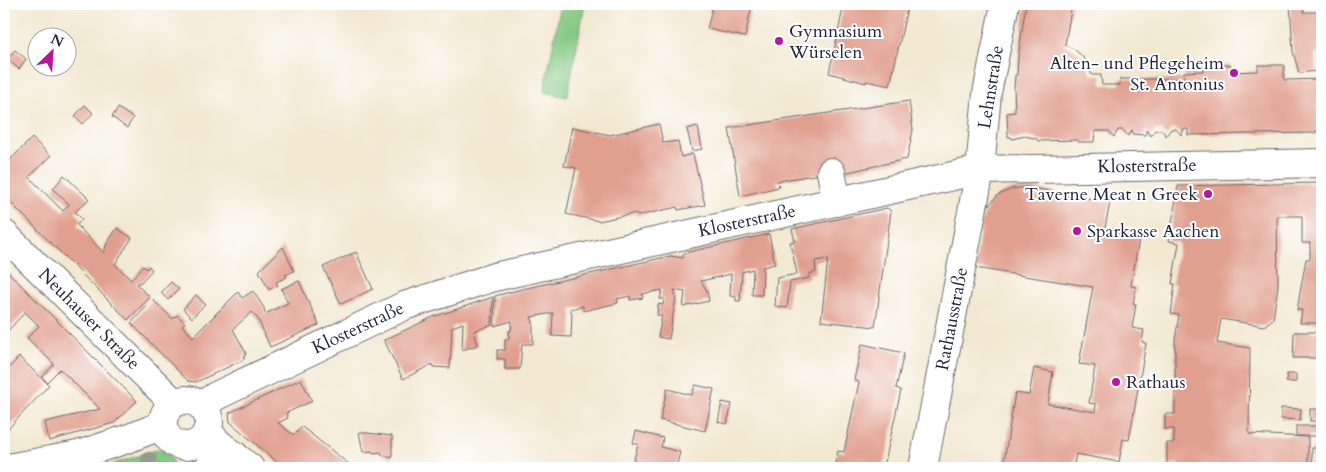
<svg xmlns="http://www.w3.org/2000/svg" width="1326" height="472" font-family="Cardo,serif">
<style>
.green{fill:#84c983;stroke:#53765f}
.building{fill:#e1a08f}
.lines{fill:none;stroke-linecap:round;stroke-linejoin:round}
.minor-casing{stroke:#6b676f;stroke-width:30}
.minor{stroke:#fff;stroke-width:28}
.tree{fill:#929b8c}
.poi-dot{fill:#b5179e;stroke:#fff;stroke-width:2}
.labels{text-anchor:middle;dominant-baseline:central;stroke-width:4;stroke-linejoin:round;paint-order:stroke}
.poi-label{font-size:18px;fill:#22223b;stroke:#fff;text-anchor:start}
.street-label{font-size:18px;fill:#22223b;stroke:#fff}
</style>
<rect width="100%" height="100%" fill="#fff"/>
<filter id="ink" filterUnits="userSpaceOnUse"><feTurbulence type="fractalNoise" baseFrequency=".02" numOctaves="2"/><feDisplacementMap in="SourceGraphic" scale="10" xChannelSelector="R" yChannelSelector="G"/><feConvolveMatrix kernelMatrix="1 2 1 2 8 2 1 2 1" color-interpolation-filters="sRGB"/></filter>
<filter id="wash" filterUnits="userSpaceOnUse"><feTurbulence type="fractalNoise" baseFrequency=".0096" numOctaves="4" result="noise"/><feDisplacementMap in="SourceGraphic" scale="20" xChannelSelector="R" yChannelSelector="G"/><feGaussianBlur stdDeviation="1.12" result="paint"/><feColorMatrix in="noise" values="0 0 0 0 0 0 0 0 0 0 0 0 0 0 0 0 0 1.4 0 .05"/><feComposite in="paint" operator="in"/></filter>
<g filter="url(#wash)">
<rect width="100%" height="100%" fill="#f2e8d0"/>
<!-- green -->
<g class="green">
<path d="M561 4H585L567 97 544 92Z"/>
<path d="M159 449 169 455 175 468H107L105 467Z"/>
</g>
<g id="blocks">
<!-- building -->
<g class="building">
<path d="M713 4H752L745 37 707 29Z"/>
<path d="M822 4H908L890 86 866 81V83L829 73 843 9Z"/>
<path d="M1026 4H1072L1065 45 1074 49 1083 57 1092 75H1101L1102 85H1120V79H1184V72L1204 71V65H1231V72L1258 71V65H1284V80L1322 79V131H1315L1316 133 1188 135V129H1184L1181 135 1176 129H1171L1166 136 1162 130H1155L1151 136 1146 130V135L1132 134V130L1128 136 1123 130H1118L1114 137 1109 131H1095L1094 142H1078V140L1038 141V140L1034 138 1025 136 1012 139 1011 137H1008L1007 113 1015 112 1014 88 1015 75H1017L1018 57Z"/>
<path d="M1290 4H1304L1303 12H1322V53H1315L1316 71 1299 73 1293 52Z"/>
<path d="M15 50 26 59 19 69 7 59Z"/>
<path d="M909 101 913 130 907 159 839 174V171L777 181 779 187 740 196 729 128Z"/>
<path d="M85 105 93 113 83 124 75 116Z"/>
<path d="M118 108 133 118 127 128 112 117Z"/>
<path d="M4 110 9 115 4 120Z"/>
<path d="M659 124 663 143 678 141 681 157 693 154 705 205 678 210 677 207 637 216 636 213 599 221 566 214 576 168 564 166 572 127 610 135Z"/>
<path d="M698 126 702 149 692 151 687 129Z"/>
<path d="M32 138 51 156 29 177 63 211 69 204 53 189 64 175 89 199 75 212 82 219 77 225 104 253 106 245 117 228 132 238 115 264 131 280 143 266 146 269 149 266 152 270 141 282 136 284 150 297 128 320 4 196V151L11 159Z"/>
<path d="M1322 183 1321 323H1300L1302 310H1297L1306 259H1310V243H1302V216H1277L1278 286 1273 319 1264 326 1221 319 1217 343 1250 348 1249 434 1308 437V463H1312V448H1322V468H1179V464H1167V443H1174V429H1165V414H1175V340L1179 315 1171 314 1175 284H1172L1179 243 1169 241 1178 186Z"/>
<path d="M1027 187 1110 202 1105 228 1140 233 1131 286 1136 287 1133 304H1136L1132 328 1144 330 1142 342 1146 343 1129 440 1123 439 1119 462 1076 454 1073 468H1003L1015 393 1029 395 1034 368 1053 372 1048 404 1095 412 1096 404 1089 403 1095 366 1079 364 1093 287 975 268 982 220 988 206 998 195 1012 189Z"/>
<path d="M887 208 891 211 875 327 821 321 828 259 815 261 816 272 809 274V278L790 282 787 308 775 306 777 278 797 274 790 242 795 241 792 229Z"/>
<path d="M769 234 775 264 763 267 762 295H752L753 269 742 272 740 301H736V297L730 296 731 274 701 281 707 291 709 301 683 307 685 292 674 290 676 297 669 339 658 337 662 316 657 315 658 304 663 305 664 299H660L662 290 642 294 643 298 630 300V296L617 299 618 303 583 311V306L570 309 572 313 571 337 552 336 553 313 531 317 533 322V344H522L520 369H505V359H497V350H505V339H509V331H511L512 321 494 326 495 296 518 290 670 256 683 258 684 253Z"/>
<path d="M283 247 294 271 285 275 287 277 276 282 278 285 269 290 259 271Z"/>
<path d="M356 252 373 289 341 304 323 267Z"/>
<path d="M4 268 137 401 114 423 49 441 45 422 100 409 60 369 47 382 42 377 54 364 27 338 39 326 25 312 5 334 4 333V319L6 316 4 314Z"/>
<path d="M299 281 319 325 270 347 258 319 252 312 233 329 246 353 243 360 196 382 188 381 131 323 153 300 173 319 177 315 185 323 182 325 193 337 238 292 242 298 253 291 264 308 265 314 288 303 281 289Z"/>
<path d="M171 282 179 289 168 300 161 293Z"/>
<path d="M196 295 205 304 192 318 183 309Z"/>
<path d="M493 297 492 325 474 331 478 345 462 350 463 323 452 327 450 368 433 367V364L403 379 384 340 433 317Z"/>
<path d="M1294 332H1322V358H1293Z"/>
<path d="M862 344 904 353 896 388 901 390 885 462 884 461 882 468H834L838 451 844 452 859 382 854 380Z"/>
<path d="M19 357 49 385 6 431 4 429V373Z"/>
<path d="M1287 374H1296V382H1286Z"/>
<path d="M301 379 312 401 286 413 288 418 278 423 294 435 302 427 354 468H284L230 422 229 413Z"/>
<path d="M695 385 714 389 705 431 660 420 667 389 692 395Z"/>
<path d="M722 402 732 404 727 424 718 422Z"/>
<path d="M1281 408 1301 409 1300 420 1281 419Z"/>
<rect x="1310" y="409" width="12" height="12"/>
<rect x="1296" y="426" width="21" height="10"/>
<path d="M636 431 663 438 661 447 680 452 676 468H632L638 444 633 443Z"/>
<path d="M359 432 392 436V458L382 455 381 452 373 453 372 451 363 452Z"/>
</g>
</g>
</g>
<g filter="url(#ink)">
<use href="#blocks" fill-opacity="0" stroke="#6b676f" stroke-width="1"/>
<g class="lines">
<!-- minor casing -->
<g class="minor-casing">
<g id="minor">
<path d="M831 172 837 202"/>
<path d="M4 234 174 403"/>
<circle cx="186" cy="423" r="23"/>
<path d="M201 406 216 396 404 306 494 277 980 170 1322 163"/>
<path d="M207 431 218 443 250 468"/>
<path d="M8 468 78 455 124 440 163 425"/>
<path d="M208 468 234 455"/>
<path d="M923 468 980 170 987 93 1005 4"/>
</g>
</g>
<!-- minor -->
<use href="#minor" class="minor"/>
</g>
<!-- trees -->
<circle class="tree" cx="149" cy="460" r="8"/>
</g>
<!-- markers -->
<g class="poi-dot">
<circle cx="779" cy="41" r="5"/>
<circle cx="1234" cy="73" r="5"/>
<circle cx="1208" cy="194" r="5"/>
<circle cx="1077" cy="231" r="5"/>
<circle cx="1116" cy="382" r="5"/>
</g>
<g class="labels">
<!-- poi labels -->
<g class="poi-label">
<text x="789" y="31">Gymnasium<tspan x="789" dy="21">Würselen</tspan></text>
<text x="1224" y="63" text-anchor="end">Alten- und Pflegeheim<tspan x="1224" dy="21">St. Antonius</tspan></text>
<text x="1198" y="194" text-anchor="end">Taverne Meat n Greek</text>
<text x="1087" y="231">Sparkasse Aachen</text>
<text x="1126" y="382">Rathaus</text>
</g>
<!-- street labels -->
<g class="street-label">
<text transform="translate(991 87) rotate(-81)">Lehnstraße</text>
<text transform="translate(1147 166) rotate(-1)">Klosterstraße</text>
<text transform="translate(747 221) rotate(-12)">Klosterstraße</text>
<text transform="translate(89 319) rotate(45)">Neuhauser Straße</text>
<text transform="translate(952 319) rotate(-79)">Rathausstraße</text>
<text transform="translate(358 328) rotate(-25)">Klosterstraße</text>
</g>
</g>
<!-- margin -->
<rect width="1326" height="472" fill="none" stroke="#fff" stroke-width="20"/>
<!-- north arrow -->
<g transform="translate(52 52) rotate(25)"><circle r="24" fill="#ffffff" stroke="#a7a7b1"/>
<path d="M0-4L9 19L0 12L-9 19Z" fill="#b5179e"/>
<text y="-8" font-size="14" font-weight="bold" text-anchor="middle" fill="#22223b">N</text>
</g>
</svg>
